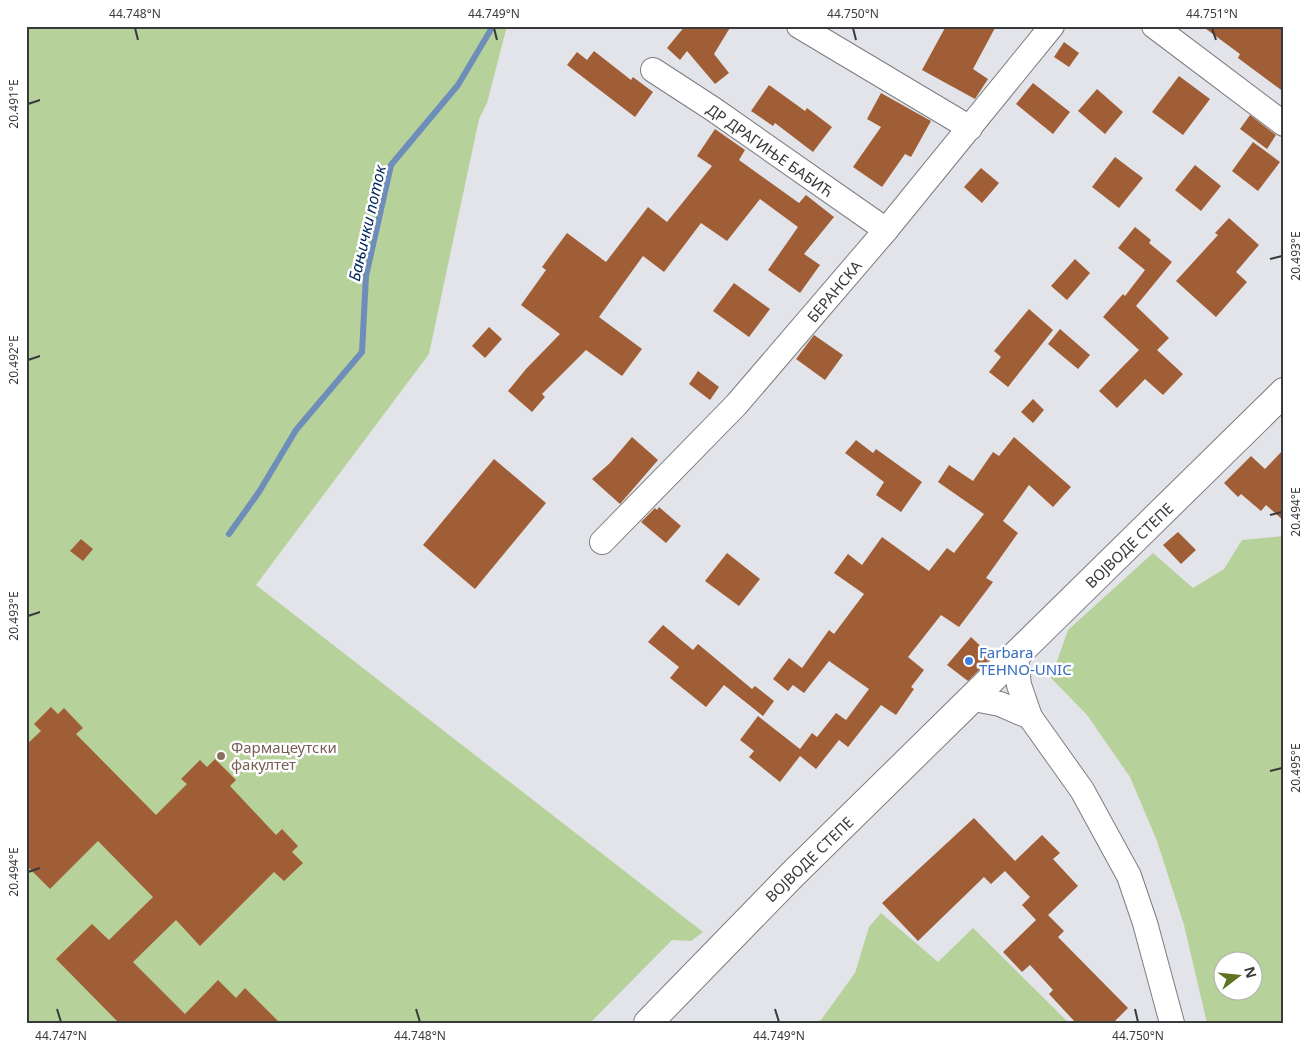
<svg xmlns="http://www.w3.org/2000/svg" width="1310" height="1049" font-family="'Noto Sans',sans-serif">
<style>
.green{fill:#b7d19b;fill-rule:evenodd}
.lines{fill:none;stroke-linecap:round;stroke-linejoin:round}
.stream{stroke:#6f8db9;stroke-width:6}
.building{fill:#a05e36}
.street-casing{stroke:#7c7d81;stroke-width:26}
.secondary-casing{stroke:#7c7d81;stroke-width:30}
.street{stroke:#fff;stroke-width:24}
.secondary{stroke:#fff;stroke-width:28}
.ticks{fill:none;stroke:#38393a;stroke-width:2}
.shop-dot{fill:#3f7fe0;stroke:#fff;stroke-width:2}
.education-dot{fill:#8d6e63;stroke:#fff;stroke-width:2}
.labels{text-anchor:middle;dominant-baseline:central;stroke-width:5;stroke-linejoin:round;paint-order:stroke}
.street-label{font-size:15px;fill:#38393a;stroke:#fff}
.shop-label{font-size:15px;fill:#366cbe;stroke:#fff;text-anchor:start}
.education-label{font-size:15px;fill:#785e54;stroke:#fff;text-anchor:start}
.water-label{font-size:16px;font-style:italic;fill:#00275d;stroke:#fff}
.neatline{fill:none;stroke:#38393a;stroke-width:2}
.ticks-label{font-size:12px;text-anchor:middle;fill:#38393a}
</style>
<rect width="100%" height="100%" fill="#e3e4e9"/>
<!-- green -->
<g class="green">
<path d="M26 26H507L487 103 479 119 429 354 256 585 703 932 691 941 672 940 590 1023H26Z"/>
<path d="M1284 536V1023H1207L1184 925 1157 841 1130 777 1087 715 1051 678 1068 630 1153 553 1193 588 1224 569 1242 540ZM1222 962H1252V992H1222Z"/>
<path d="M881 913 938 962 973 928 1069 1023H815L821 1020 855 973 869 927Z"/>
</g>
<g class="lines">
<!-- stream -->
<path class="stream" d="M229 534 259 492 296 430 362 352 366 276 391 165 458 85 493 26"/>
</g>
<!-- building -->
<g class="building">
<path d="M685 26H731L714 54 729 73 715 84 687 51 680 60 667 48Z"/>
<path d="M946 26H996L973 69 988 79 975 99 922 70Z"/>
<path d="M1202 26H1284V92L1238 58 1240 54Z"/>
<path d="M1064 42 1079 53 1069 67 1054 57Z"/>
<path d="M594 51 631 80 633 77 653 92 635 117 567 65 577 52 587 60Z"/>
<path d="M1179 76 1210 99 1183 135 1152 112Z"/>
<path d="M1033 83 1070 112 1053 134 1016 104Z"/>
<path d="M769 85 805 111 807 108 832 127 813 152 775 123 773 126 751 111Z"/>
<path d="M1097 89 1123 112 1105 134 1078 111Z"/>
<path d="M881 93 931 121 911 157 905 154 882 187 853 167 881 127 867 119Z"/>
<path d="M1250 115 1276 135 1267 149 1240 129Z"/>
<path d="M715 129 745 150 739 160 799 203 806 195 834 217 804 254 820 265 800 293 768 270 798 227 760 199 727 241 701 223 664 272 643 256 599 317 642 349 622 376 586 350 542 394 545 397 532 412 508 391 526 369 560 334 521 305 546 270 542 267 567 233 606 262 648 207 667 222 712 166 697 156Z"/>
<path d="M1253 142 1280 162 1258 191 1232 171Z"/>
<path d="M1115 157 1143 178 1119 208 1092 187Z"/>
<path d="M1195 165 1221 186 1201 211 1175 190Z"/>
<path d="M981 168 999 183 982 203 964 187Z"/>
<path d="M1229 218 1259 245 1236 272 1247 282 1216 317 1176 281 1218 235 1215 233Z"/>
<path d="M1135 227 1151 240 1149 243 1172 262 1136 306 1169 338 1157 350 1183 374 1163 395 1145 379 1117 408 1099 391 1139 350 1103 317 1123 294 1125 296 1145 270 1118 248Z"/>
<path d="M1075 259 1090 273 1067 300 1051 286Z"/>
<path d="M734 283 770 309 749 337 713 311Z"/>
<path d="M1029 309 1053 330 1008 387 989 372 1001 357 994 351Z"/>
<path d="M489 327 502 339 485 358 472 346Z"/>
<path d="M1060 329 1090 355 1078 369 1048 344Z"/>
<path d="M814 335 843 355 825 380 796 359Z"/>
<path d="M698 371 719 387 710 400 689 384Z"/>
<path d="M1033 399 1044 410 1033 423 1021 412Z"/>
<path d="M632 437 658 460 620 504 592 479 610 463Z"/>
<path d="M1014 437 1071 487 1053 507 1029 485 1003 521 1018 533 986 578 993 582 959 627 941 615 908 657 924 670 911 687 914 689 896 715 881 705 848 747 839 740 816 769 800 756 780 782 749 757 754 751 740 740 758 716 800 749 812 733 817 737 836 713 846 720 869 689 829 661 804 693 793 685 788 691 773 679 789 658 802 668 829 630 834 634 864 594 834 573 848 554 862 565 882 537 929 571 947 548 954 553 984 514 938 482 949 465 973 481 993 452 999 456Z"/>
<path d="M856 440 873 453 876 449 922 482 901 512 876 495 884 482 845 453Z"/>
<path d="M1284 449V521L1266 505 1261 511 1241 494 1238 497 1224 483 1251 456 1265 469Z"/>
<path d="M494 459 546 503 475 589 423 545Z"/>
<path d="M659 507 681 526 666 543 641 522 655 508 657 510Z"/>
<path d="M1178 532 1196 550 1181 564 1163 545Z"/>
<path d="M81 539 93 549 83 561 70 551Z"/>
<path d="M727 553 760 579 739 606 705 581Z"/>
<path d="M663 625 693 650 698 644 752 689 755 686 774 701 763 716 724 685 706 707 670 678 679 667 648 642Z"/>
<path d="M971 637 992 657 968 681 947 665Z"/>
<path d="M51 707 58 714 64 708 83 728 76 734 156 815 187 784 181 779 200 760 207 767 215 759 236 780 230 786 276 835 282 829 298 846 292 852 303 863 284 881 274 872 200 946 176 920 133 962 185 1014 218 980 236 998 245 988 280 1023H119L56 959 92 924 109 940 153 897 98 841 50 889 26 865V745L41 731 34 724Z"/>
<path d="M974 818 1015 861 1042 835 1060 853 1053 859 1078 886 1048 915 1064 931 1058 937 1128 1008 1113 1023H1076L1049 994 1053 990 1030 965 1022 972 1003 952 1036 920 1022 905 1030 897 1005 871 991 884 984 877 918 941 882 903Z"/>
</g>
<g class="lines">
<!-- street casing -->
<g class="street-casing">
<g id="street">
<path d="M799 26 970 128"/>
<path d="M1154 26 1284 124"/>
<path d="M653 70 713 109 886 230"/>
<path d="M602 542 736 405 886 230 1052 26"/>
<path d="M1016 657 1019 685 1030 717"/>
<path d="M974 699 1000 704 1030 717 1082 790 1129 876 1145 923 1172 1023"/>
</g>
</g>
<!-- secondary casing -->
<g class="secondary-casing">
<path id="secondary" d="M648 1023 792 875 1284 392"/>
</g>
<!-- street -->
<use href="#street" class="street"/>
<!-- secondary -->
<use href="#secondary" class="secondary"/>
</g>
<!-- ticks -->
<path class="ticks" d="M135 28 138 40M494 28 497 40M853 28 856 40M1212 28 1216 40M28 104 40 100M1270 259 1282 256M28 360 40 356M1270 515 1282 512M28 616 40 612M1270 771 1282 768M28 872 40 868M57 1009 61 1022M416 1009 420 1022M775 1009 779 1022M1135 1009 1138 1022"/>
<!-- markers -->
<circle class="shop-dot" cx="969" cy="661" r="5"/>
<circle class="education-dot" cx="221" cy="756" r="5"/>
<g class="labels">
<!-- street labels -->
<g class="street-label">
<text transform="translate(770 150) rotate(35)">ДР ДРАГИЊЕ БАБИЋ</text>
<text transform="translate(834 291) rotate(-50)">БЕРАНСКА</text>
<text transform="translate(1129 545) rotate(-44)">ВОЈВОДЕ СТЕПЕ</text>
<text transform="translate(809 859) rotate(-44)">ВОЈВОДЕ СТЕПЕ</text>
</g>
<!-- shop labels -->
<g class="shop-label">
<text x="979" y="652">Farbara<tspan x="979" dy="17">TEHNO-UNIC</tspan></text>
</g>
<!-- education labels -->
<g class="education-label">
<text x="231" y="747">Фармацеутски<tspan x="231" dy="17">факултет</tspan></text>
</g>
<!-- water labels -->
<g class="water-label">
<text transform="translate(367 223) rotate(-77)">Бањички поток</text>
</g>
</g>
<!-- border -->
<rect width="1310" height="1049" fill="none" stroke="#ffffff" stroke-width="55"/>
<!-- north arrow -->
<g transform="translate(1238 976) rotate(74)"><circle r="24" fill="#ffffff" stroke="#afb0b0"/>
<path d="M0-4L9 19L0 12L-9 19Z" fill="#5f7322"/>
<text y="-8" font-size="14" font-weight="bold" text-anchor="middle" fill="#38393a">N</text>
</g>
<rect x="28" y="28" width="1254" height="994" class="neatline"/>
<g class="ticks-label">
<text x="135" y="18">44.748°N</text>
<text x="494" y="18">44.749°N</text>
<text x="853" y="18">44.750°N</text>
<text x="1212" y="18">44.751°N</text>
<text transform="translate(14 104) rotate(-90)" y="4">20.491°E</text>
<text transform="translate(1296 256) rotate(-90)" y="4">20.493°E</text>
<text transform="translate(14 360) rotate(-90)" y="4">20.492°E</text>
<text transform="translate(1296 512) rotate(-90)" y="4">20.494°E</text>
<text transform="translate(14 616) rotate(-90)" y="4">20.493°E</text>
<text transform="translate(1296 768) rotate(-90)" y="4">20.495°E</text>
<text transform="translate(14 872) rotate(-90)" y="4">20.494°E</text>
<text x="61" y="1040">44.747°N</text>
<text x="420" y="1040">44.748°N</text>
<text x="779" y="1040">44.749°N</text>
<text x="1138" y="1040">44.750°N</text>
</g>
</svg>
